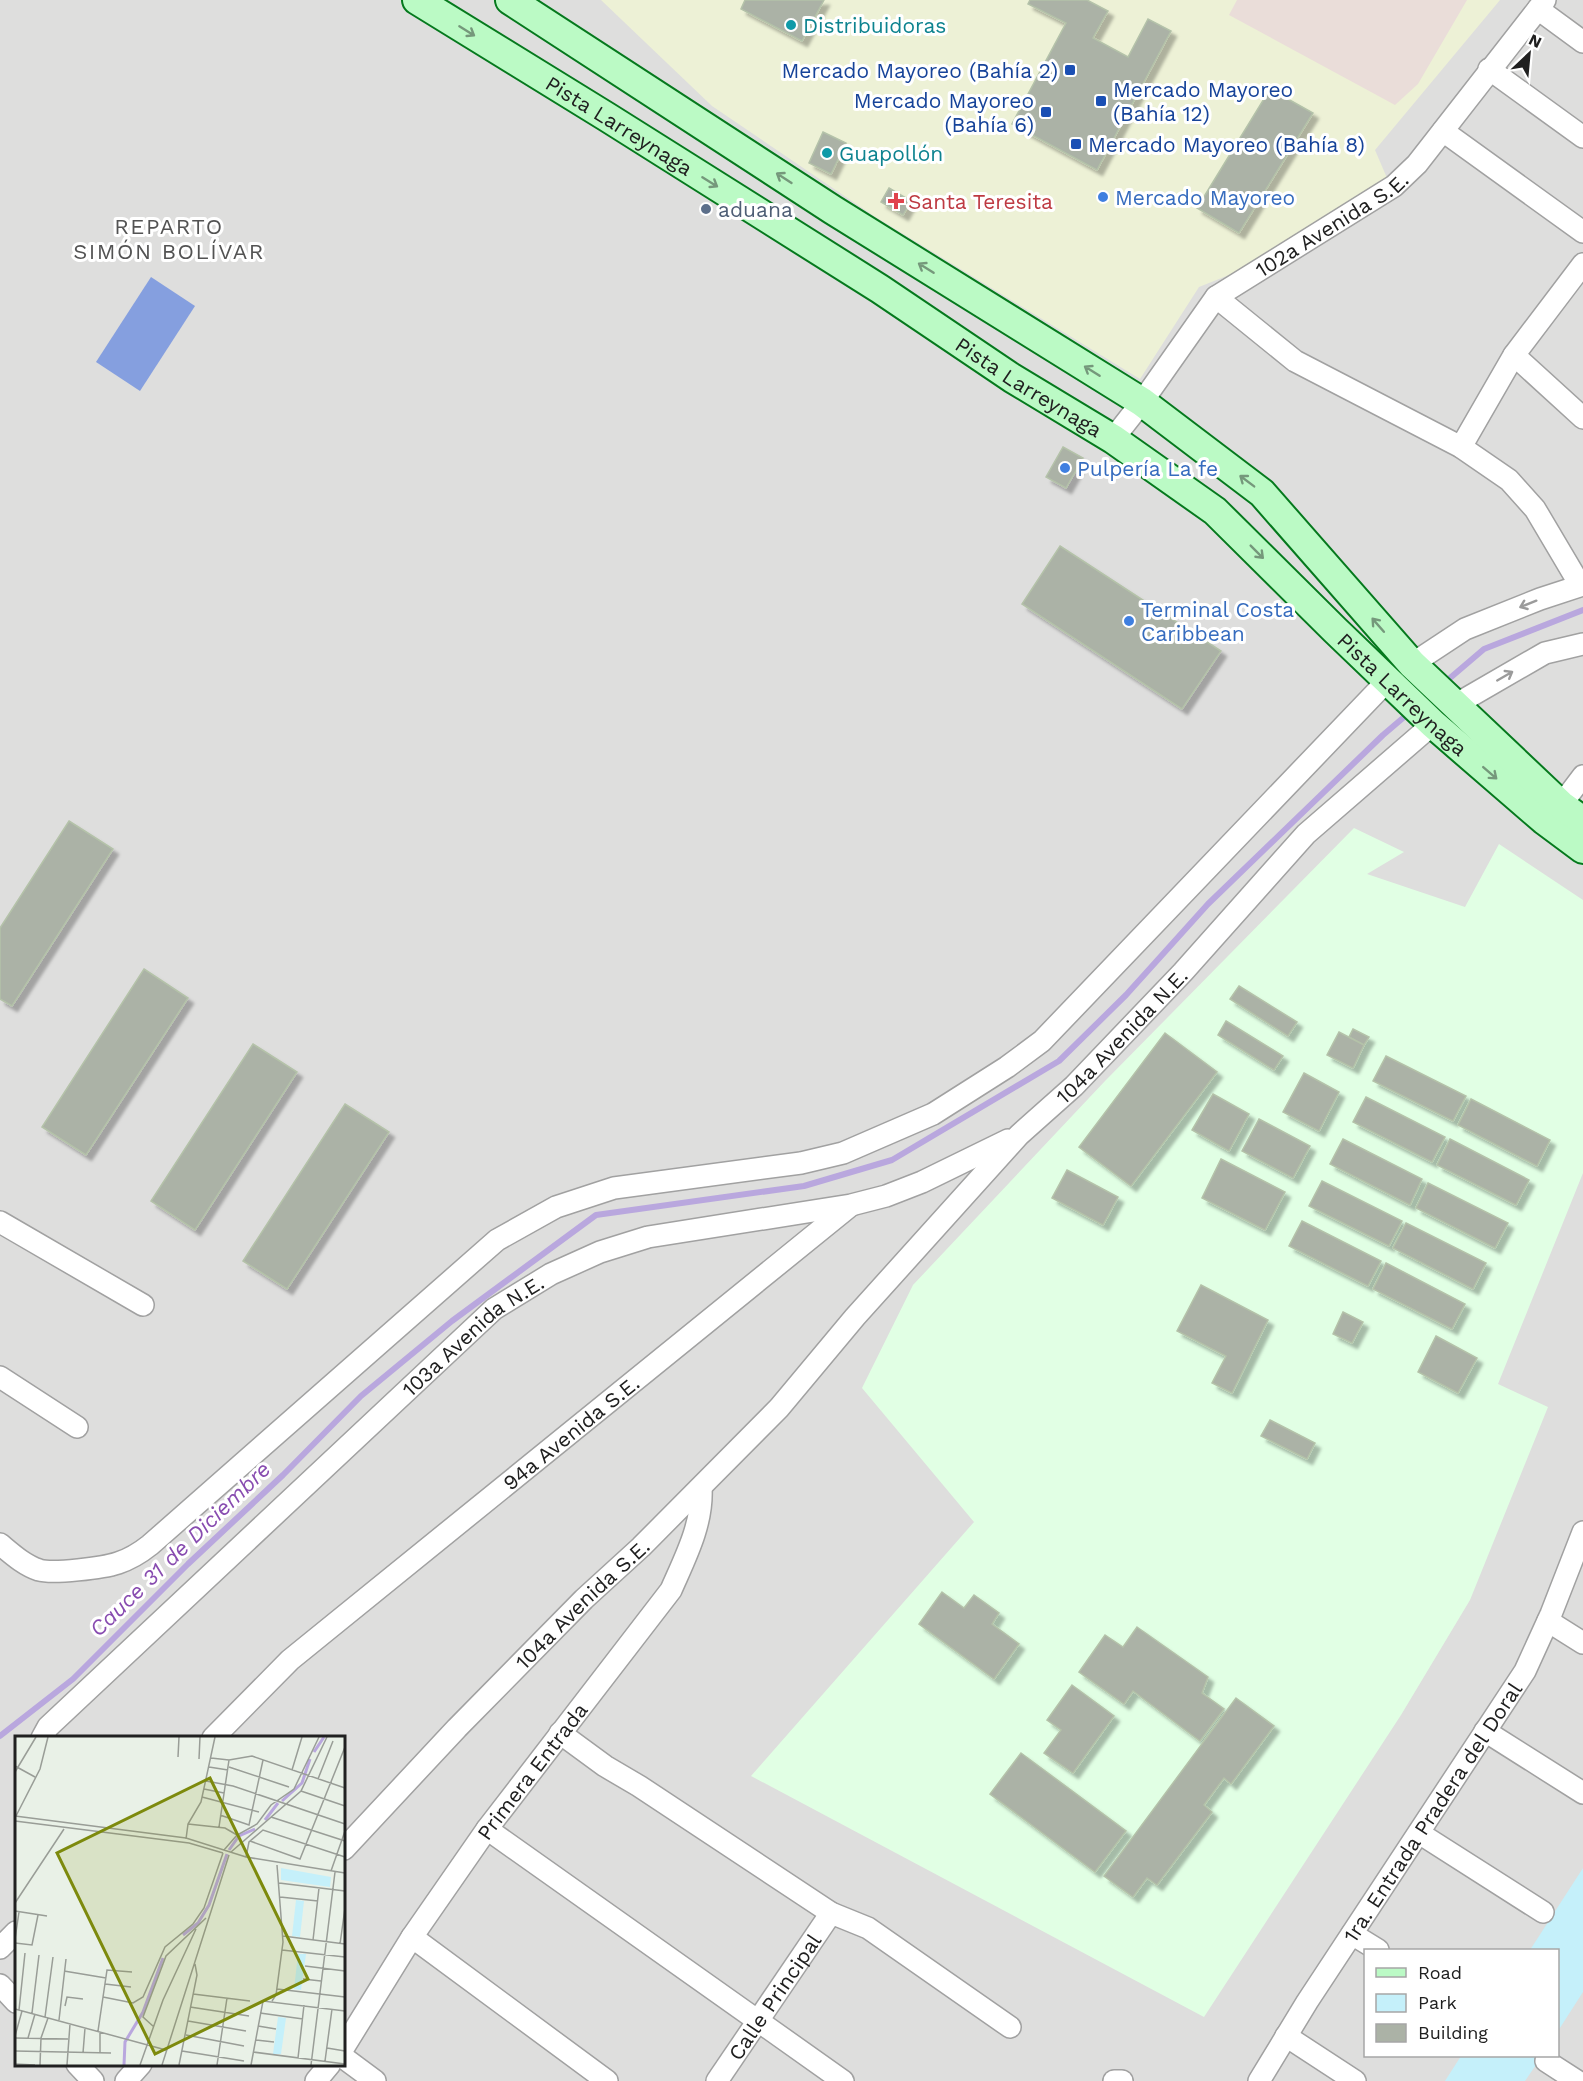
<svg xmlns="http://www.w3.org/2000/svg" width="1583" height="2081" font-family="'Work Sans',sans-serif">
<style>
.residential{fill:#dededd;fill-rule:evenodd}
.commercial{fill:#edf1d6}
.industrial{fill:#eaddd9}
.education{fill:#e1ffe4}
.park{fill:#c5f0fa}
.pitch{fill:#859fdf}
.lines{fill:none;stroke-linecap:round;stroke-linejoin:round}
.stream{stroke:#b9a7de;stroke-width:6}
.building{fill:#abb2a6;stroke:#b4c2a9;stroke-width:1.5;filter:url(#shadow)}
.minor-casing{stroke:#a1a1a1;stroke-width:24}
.secondary-casing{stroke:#05791d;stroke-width:32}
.minor{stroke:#fff;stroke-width:21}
.secondary{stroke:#bbfac5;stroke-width:28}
.oneway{stroke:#75987b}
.oneway2{stroke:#9b9b9b}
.culture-dot{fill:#0f9aa8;stroke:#fff;stroke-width:2}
.transit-dot{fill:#1a4fb4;stroke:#fff;stroke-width:2}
.shop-dot{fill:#3f7fe0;stroke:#fff;stroke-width:2}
.health-dot{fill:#e0444e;stroke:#fff;stroke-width:2}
.service-dot{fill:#5c6f8a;stroke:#fff;stroke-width:2}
.labels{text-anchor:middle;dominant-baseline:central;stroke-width:6;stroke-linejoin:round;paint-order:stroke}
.culture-label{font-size:21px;fill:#0d838f;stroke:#fff;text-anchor:start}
.transit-label{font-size:21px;fill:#164399;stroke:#fff;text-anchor:end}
.street-label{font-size:21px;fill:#202020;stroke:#fff}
.shop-label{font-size:21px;fill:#366cbe;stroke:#fff;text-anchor:start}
.health-label{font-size:21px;fill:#be3a42;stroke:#fff;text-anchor:start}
.service-label{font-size:21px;fill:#4e5e75;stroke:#fff;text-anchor:start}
.neighbourhood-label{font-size:22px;letter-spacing:1.5px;fill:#535353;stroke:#fff}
.water-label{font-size:22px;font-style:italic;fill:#884cb0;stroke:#fff}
.inset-river{fill:none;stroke:#b9a7de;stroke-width:3}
.inset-road{fill:none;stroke:#999d97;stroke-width:1.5}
.view{fill:#7d8a0d;fill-opacity:0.15;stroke:#7d8a0d;stroke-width:3}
.inset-edge{fill:none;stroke:#202020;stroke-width:3}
</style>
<defs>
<filter id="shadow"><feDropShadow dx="5.5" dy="5.5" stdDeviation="1.5" flood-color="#0004"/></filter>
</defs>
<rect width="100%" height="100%" fill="#e9f1e7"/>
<!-- residential -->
<path class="residential" d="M0 0H1583V2081H0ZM16 1738H344V2064H16ZM1366 1950H1558V2056H1366Z"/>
<!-- commercial -->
<path class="commercial" d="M601 0H1500L1375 150 1387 178 1274 257 1199 287 1140 379 874 216 712 106Z"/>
<!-- industrial -->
<path class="industrial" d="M1237 0H1467L1418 84 1395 105 1229 15Z"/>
<!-- education -->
<path class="education" d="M1354 828 1404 852 1367 874 1465 907 1499 844 1583 900V1173L1498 1384 1548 1407 1470 1600 1401 1715 1204 2017 751 1776 974 1522 862 1388 913 1285 1105 1081Z"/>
<!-- park -->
<g class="park">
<path d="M1583 1868V1992L1558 2031V1950H1530Z"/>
<path d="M1461 2056H1542L1525 2081H1445Z"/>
</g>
<!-- pitch -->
<path class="pitch" d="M151 277 195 306 140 391 96 362Z"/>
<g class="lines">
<!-- stream -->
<g class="stream">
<path d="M1443 684 1484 649 1583 610"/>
<path d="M0 1736 73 1679 188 1564 283 1475 361 1396 452 1321 596 1215 804 1186 892 1160 1059 1061 1126 995 1208 904 1383 735 1410 712"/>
</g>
</g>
<!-- building -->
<g class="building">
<path d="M745 0H824L802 41 741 9Z"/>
<path d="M1030 0H1087L1108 11 1093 38 1128 57 1148 19 1171 31 1097 170 1012 124 1066 23 1028 4Z"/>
<path d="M1270 89 1313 113 1239 233 1197 208Z"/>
<path d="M823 132 846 143 831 174 809 163Z"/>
<path d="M889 188 911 201 903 215 881 202Z"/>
<path d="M1063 447 1083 458 1066 488 1046 477Z"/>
<path d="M1060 546 1221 651 1182 709 1022 604Z"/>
<path d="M69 821 113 849 12 1006 0 999V928Z"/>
<path d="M144 969 188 998 86 1155 42 1127Z"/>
<path d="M1239 986 1297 1022 1288 1036 1230 999Z"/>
<path d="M1226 1021 1283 1056 1274 1070 1218 1035Z"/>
<path d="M1353 1029 1369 1037 1364 1045 1349 1037Z"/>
<path d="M1339 1032 1364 1045 1353 1068 1327 1055Z"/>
<path d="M1165 1033 1217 1072 1131 1186 1079 1147Z"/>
<path d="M253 1044 297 1072 195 1230 151 1201Z"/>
<path d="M1386 1056 1466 1096 1453 1121 1373 1081Z"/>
<path d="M1304 1073 1339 1092 1319 1131 1283 1112Z"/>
<path d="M1213 1094 1249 1114 1229 1151 1192 1130Z"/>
<path d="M1366 1097 1445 1137 1432 1162 1353 1122Z"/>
<path d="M1471 1099 1550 1140 1537 1166 1458 1125Z"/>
<path d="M345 1104 389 1132 287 1289 243 1261Z"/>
<path d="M1259 1119 1310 1146 1293 1178 1242 1151Z"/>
<path d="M1343 1139 1422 1179 1410 1205 1330 1164Z"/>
<path d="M1450 1139 1529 1180 1516 1205 1437 1165Z"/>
<path d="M1221 1159 1285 1192 1265 1230 1202 1198Z"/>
<path d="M1067 1170 1118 1197 1103 1225 1052 1198Z"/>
<path d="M1322 1181 1402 1221 1389 1246 1309 1206Z"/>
<path d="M1428 1183 1508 1223 1495 1248 1416 1208Z"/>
<path d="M1302 1221 1381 1261 1368 1286 1289 1246Z"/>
<path d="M1406 1223 1486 1263 1473 1289 1393 1248Z"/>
<path d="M1386 1263 1465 1304 1452 1329 1373 1289Z"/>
<path d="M1201 1285 1268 1320 1232 1393 1212 1383 1226 1356 1177 1331Z"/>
<path d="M1343 1312 1363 1322 1352 1343 1333 1334Z"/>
<path d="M1436 1336 1477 1358 1458 1393 1418 1372Z"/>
<path d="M1270 1420 1315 1443 1307 1459 1261 1436Z"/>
<path d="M942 1592 964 1608 974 1595 999 1613 992 1624 1019 1644 994 1679 919 1624Z"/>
<path d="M1137 1627 1208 1677 1202 1693 1224 1709 1200 1741 1133 1691 1124 1704 1079 1672 1105 1635 1123 1647Z"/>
<path d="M1072 1685 1114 1716 1073 1773 1044 1753 1061 1730 1047 1720Z"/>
<path d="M1236 1698 1274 1726 1231 1784 1224 1778 1204 1805 1212 1812 1157 1885 1147 1878 1133 1897 1104 1876Z"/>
<path d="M1021 1753 1126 1831 1095 1872 990 1794Z"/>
</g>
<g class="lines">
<!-- minor casing -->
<g class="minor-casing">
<g id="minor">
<path d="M1538 9 1583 42"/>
<path d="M1489 69 1583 137"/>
<path d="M1443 131 1583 232"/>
<path d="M1216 297 1295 361 1461 447 1509 480 1535 509 1580 585"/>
<path d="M1514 355 1583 418"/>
<path id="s1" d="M1113 439 1142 402 1216 297 1394 186 1417 164 1545 0"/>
<path d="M1461 447 1514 355 1583 264"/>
<path d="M1412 664 1465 629 1540 599 1583 585"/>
<path d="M1455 705 1545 653 1583 644"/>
<path d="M1561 805 1583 776"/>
<path d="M0 1222 143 1305"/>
<path d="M0 1377 77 1427"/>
<path d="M0 1544C12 1554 24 1565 39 1570 53 1574 103 1568 118 1563 130 1559 140 1553 150 1545L497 1240 556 1207 614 1188 801 1163 843 1153 933 1114 1007 1067 1042 1041 1388 680"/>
<path d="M1548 1621 1583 1643"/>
<path d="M1485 1731 1583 1793"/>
<path d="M560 1733 605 1766 639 1786 831 1913 868 1928 1010 2027"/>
<path id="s2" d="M42 1738 48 1727 494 1309 551 1274 600 1252 648 1237 851 1205 886 1196 922 1182 1008 1140"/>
<path id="s3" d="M213 1738 290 1660 850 1206"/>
<path d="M487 1829 843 2081"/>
<path d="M1419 1833 1543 1912"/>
<path id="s4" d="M344 1849 457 1728 584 1599 641 1547 779 1408 855 1317 1019 1135 1074 1086 1183 972 1306 834 1433 724"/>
<path d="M1352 1934 1378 1950"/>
<path d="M412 1937 607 2081"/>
<path d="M0 1948 16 1932"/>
<path d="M0 1985 16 2002"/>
<path d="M1286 2036 1355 2081"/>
<path id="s5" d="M344 2047 412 1937 487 1829 671 1590C685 1558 703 1524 701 1488"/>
<path d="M344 2058 375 2081"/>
<path d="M1546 2061 1577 2081"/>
<path d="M77 2064 93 2081"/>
<path d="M126 2081 141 2064"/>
<path d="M316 2081 330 2064"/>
<path id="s6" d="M717 2081 831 1913"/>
<path d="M1114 2081H1122"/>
<path id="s7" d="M1259 2081 1307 2002 1525 1671 1551 1614 1583 1532"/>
</g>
</g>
<!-- secondary casing -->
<g class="secondary-casing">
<g id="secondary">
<path id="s8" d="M417 0 607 117 880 289 1012 378 1113 439 1215 511 1335 630 1433 724 1544 820 1583 849"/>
<path d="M510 0 833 210 1142 402 1262 493 1412 664 1561 805 1583 821"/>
</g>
</g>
<!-- minor -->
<use href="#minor" class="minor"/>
<!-- secondary -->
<use href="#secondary" class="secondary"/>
</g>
<!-- one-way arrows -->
<defs><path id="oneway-shaft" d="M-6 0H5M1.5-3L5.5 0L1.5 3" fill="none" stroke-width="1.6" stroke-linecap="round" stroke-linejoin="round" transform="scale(1.5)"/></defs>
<g class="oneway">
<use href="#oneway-shaft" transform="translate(467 31) rotate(32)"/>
<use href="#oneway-shaft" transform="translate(784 178) rotate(-147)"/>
<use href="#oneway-shaft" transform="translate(710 182) rotate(32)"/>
<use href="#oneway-shaft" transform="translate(926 268) rotate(-148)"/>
<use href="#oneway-shaft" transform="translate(1092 371) rotate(-148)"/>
<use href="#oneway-shaft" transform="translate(1247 481) rotate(-143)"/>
<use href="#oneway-shaft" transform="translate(1257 552) rotate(45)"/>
<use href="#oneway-shaft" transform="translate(1378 625) rotate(-131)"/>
<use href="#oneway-shaft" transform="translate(1490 773) rotate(41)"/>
</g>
<g class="oneway2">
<use href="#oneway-shaft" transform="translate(1528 604) rotate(158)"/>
<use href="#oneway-shaft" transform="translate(1505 676) rotate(-30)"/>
</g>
<!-- markers -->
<g class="culture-dot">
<circle cx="791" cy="25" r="6"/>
<circle cx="827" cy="153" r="6"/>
</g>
<g class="transit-dot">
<rect x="1064" y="64" width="12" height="12" rx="3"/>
<rect x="1095" y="95" width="12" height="12" rx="3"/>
<rect x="1040" y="106" width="12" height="12" rx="3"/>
<rect x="1070" y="138" width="12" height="12" rx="3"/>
</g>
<g class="shop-dot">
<circle cx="1103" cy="197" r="6"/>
<circle cx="1065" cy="468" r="6"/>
<circle cx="1129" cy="621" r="6"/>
</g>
<path class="health-dot" d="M893 192h6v6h6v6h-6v6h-6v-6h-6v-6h6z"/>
<circle class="service-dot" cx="706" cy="209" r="6"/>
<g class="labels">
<!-- culture labels -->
<g class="culture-label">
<text x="803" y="25">Distribuidoras</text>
<text x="839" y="153">Guapollón</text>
</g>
<!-- transit labels -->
<g class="transit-label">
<text x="1058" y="70">Mercado Mayoreo (Bahía 2)</text>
<text x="1113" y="89" text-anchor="start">Mercado Mayoreo<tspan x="1113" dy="24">(Bahía 12)</tspan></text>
<text x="1034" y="100">Mercado Mayoreo<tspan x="1034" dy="24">(Bahía 6)</tspan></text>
<text x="1088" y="144" text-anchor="start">Mercado Mayoreo (Bahía 8)</text>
</g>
<!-- street labels -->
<g class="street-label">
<text stroke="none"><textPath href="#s8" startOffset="238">Pista Larreynaga</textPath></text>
<text stroke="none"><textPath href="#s1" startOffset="312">102a Avenida S.E.</textPath></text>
<text stroke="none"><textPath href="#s8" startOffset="724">Pista Larreynaga</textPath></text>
<text stroke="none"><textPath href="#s8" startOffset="1210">Pista Larreynaga</textPath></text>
<text stroke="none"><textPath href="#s4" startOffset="1126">104a Avenida N.E.</textPath></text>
<text stroke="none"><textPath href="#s2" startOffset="591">103a Avenida N.E.</textPath></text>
<text stroke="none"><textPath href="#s3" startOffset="471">94a Avenida S.E.</textPath></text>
<text stroke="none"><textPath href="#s4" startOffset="342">104a Avenida S.E.</textPath></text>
<text stroke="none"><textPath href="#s5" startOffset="334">Primera Entrada</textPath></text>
<text stroke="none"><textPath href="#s7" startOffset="320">1ra. Entrada Pradera del Doral</textPath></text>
<text stroke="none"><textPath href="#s6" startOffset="102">Calle Principal</textPath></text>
</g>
<!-- shop labels -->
<g class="shop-label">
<text x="1115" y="197">Mercado Mayoreo</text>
<text x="1077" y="468">Pulpería La fe</text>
<text x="1141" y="609">Terminal Costa<tspan x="1141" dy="24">Caribbean</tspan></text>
</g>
<!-- health labels -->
<g class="health-label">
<text x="908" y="201">Santa Teresita</text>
</g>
<!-- service labels -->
<g class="service-label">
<text x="718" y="209">aduana</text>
</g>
<!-- neighbourhood labels -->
<g class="neighbourhood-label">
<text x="169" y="226">REPARTO<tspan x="169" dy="25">SIMÓN BOLÍVAR</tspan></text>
</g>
<!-- water labels -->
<g class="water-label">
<text transform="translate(180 1549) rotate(-44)">Cauce 31 de Diciembre</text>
</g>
</g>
<!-- overview -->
<g transform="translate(15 1736)">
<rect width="330" height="330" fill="#e9f1e7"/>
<path d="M266 132 316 141 315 151 266 144ZM281 164 289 165 285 201 277 200ZM283 218H291L286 254 279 253ZM263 281 271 282 266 318H258Z" fill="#c5f0fa"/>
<path class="inset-river" d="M299 16 309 1M267 65 287 47 295 23M250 84 263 67M214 114 224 100 240 93M168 199 183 187 194 169 212 118M109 329 110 306 128 276 148 222"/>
<path class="inset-road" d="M163 21 164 1M196 22 214 24 237 20 330 52M184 23 185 1M0 30 20 41M194 31 213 34M214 31 274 51M277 34 287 1M0 36 21 1M303 43 318 5M191 45 218 50 330 88M189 53 209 57M286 55 330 70M187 61 244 76M205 79 234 89 248 24M0 80 171 102 231 121 330 137M1 80 25 33 33 1M256 81 330 105M0 85 174 107 208 117M173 88 210 92 222 99M204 91 214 24M171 103 173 88 186 66 200 1M235 105 285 123 330 11M209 114 222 99 242 88 256 69 279 53 304 1M216 116 286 55 312 1M231 121 234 106 248 94 330 121M316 135 330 95M264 147 330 155M265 161 303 165M0 167 49 93M0 175 32 180M268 200 330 208M0 203 4 176M298 204 304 152M0 207 17 209 23 179M325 208 330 172M267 214 330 221M290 230 330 235M49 235 91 242M288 243 306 245M90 248 116 251M262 253 330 261M178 258 235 265M88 261 118 267 128 261 150 211 178 188 189 172 208 117M257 265 261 259 268 206 262 129M50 270 52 261 68 263M175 271 234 280M0 273 151 314M4 274 10 217M17 277 24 219M245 277 288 283M30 281 38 221M44 284 51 223M173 285 231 295M243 290 261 293M139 291 128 281 151 220 191 182M83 295 92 234 117 236M171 299 229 310M0 300 7 275M0 302 53 303M13 302 20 278M241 304 259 306M312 312 330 315M0 315 96 317M167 315 229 325M238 316 330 328M68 317 70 292M85 317V296M283 322 289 269M310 325 317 273M0 328 20 329M25 329 26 302 33 282M52 329 55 288M125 329 148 264 181 193M147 329 214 119M164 329 182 239 180 228M202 329 212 262M236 329 248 265 330 275M296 329 320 136"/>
<path class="view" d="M195 42 293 243 140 318 42 117Z"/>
<rect width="330" height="330" class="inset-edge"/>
</g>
<!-- legend -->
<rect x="1364" y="1949" width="195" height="108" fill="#ffffff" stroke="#a6a6a6" stroke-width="1.5"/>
<rect x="1376" y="1968" width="30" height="9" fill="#bbfac5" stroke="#a6a6a6" stroke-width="1.5"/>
<text x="1418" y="1979" font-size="18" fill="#202020">Road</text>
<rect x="1376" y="1994" width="30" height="18" fill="#c5f0fa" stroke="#a6a6a6" stroke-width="1.5"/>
<text x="1418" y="2009" font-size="18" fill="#202020">Park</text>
<rect x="1376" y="2024" width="30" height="18" fill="#abb2a6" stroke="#a6a6a6" stroke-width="1.5"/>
<text x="1418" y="2039" font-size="18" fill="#202020">Building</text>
<!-- north arrow -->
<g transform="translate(1529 54) rotate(26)" stroke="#ffffff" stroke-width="4.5" paint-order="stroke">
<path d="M0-4.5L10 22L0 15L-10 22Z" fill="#202020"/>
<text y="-9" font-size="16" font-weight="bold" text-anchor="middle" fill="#202020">N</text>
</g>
</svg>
